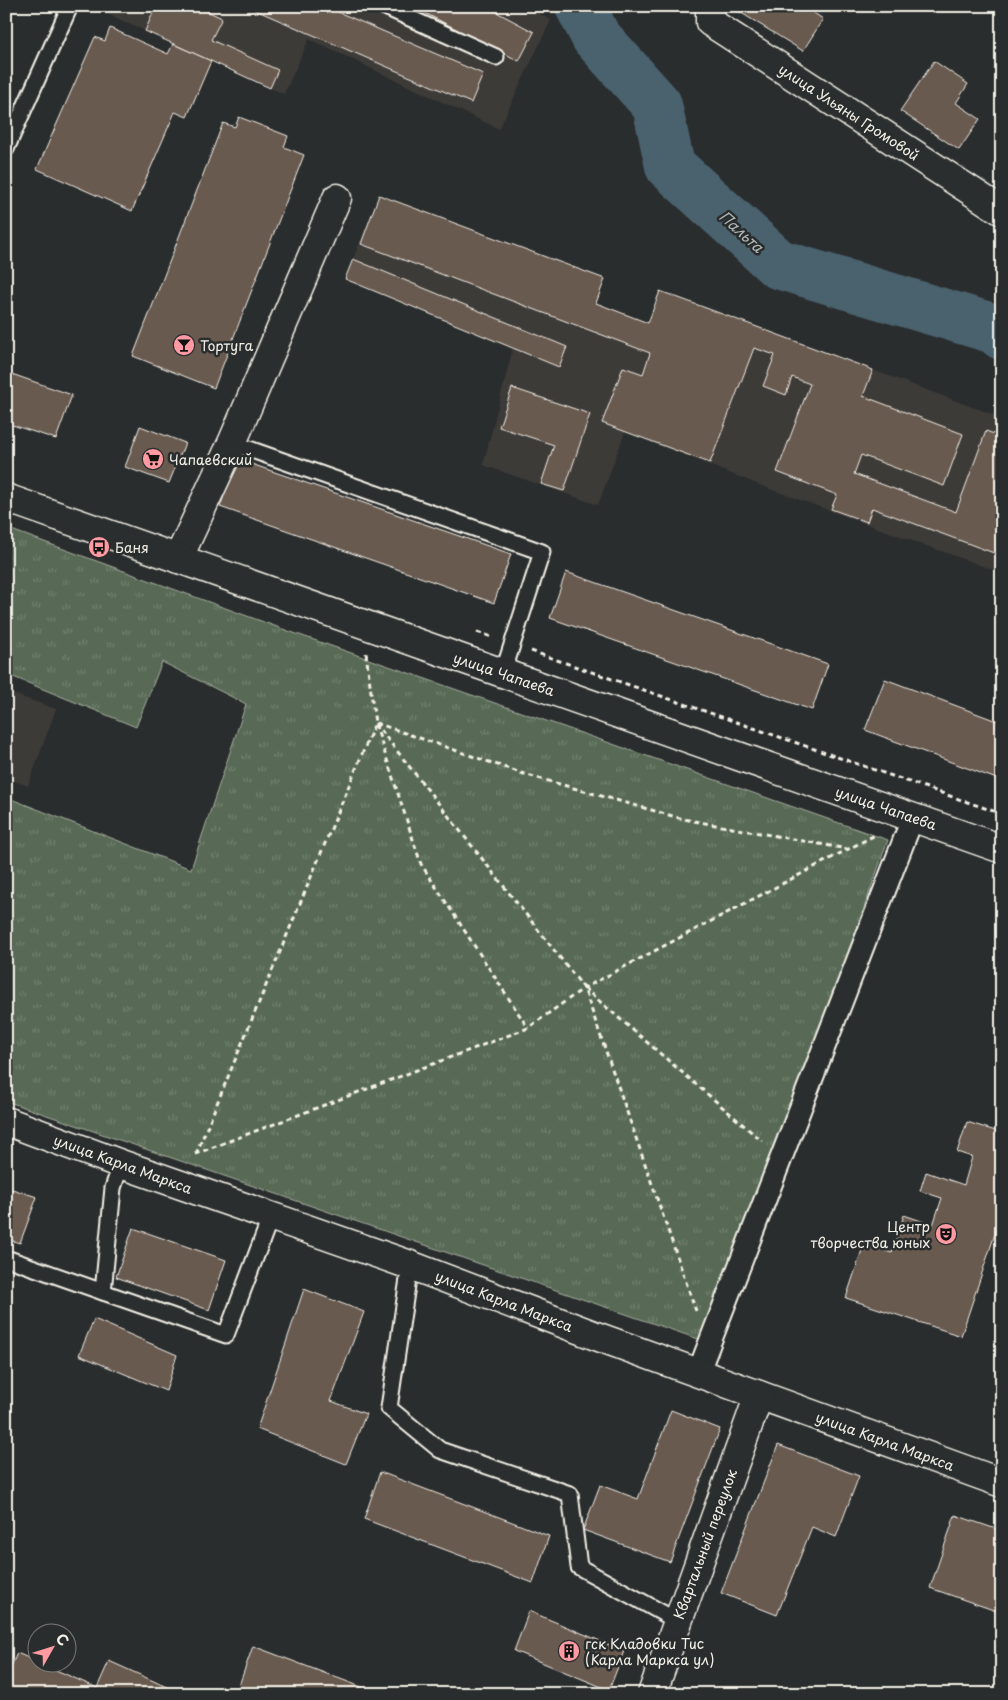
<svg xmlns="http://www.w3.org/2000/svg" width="1008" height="1700" font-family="'Playpen Sans',sans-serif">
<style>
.built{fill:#3d3a38}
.park{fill:url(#park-tufts);stroke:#a6ae9f}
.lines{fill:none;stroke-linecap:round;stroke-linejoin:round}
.river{stroke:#4a626e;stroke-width:50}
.building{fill:#695a50;stroke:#f4f1e8}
.service-casing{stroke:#f4f1e8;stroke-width:19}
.pedestrian-casing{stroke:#f4f1e8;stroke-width:25}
.minor-casing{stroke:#f4f1e8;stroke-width:31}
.tertiary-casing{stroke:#f4f1e8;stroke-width:31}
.path{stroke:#f4f1e8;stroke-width:3;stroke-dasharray:5 4;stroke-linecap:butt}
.service{stroke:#2a2d2e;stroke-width:15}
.pedestrian{stroke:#2a2d2e;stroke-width:21}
.minor{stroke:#2a2d2e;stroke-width:28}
.tertiary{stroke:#2a2d2e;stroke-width:28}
.labels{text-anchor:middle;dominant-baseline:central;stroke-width:5;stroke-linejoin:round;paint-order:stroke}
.street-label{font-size:14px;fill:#f4f1e8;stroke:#2a2d2e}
.poi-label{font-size:14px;fill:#f4f1e8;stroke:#2a2d2e;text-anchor:start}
.water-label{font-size:15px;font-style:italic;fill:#b0b8b7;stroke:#2a2d2e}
</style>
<defs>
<pattern id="park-tufts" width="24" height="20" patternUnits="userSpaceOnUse" patternTransform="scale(1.25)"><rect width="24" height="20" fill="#596b56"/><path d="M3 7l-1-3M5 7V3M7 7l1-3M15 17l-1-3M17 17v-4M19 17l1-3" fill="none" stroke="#71816e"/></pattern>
</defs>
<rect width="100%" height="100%" fill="#2a2d2e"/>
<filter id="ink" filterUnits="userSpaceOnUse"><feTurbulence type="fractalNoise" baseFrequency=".02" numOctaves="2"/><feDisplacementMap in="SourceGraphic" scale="10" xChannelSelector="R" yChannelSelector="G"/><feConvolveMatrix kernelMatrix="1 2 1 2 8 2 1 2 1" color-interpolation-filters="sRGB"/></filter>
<g filter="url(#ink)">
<!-- built -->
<g class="built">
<path d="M90 6H525L551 20 499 129 309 39 284 94Z"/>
<path d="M379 195 605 279 596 303 648 323 660 291 1002 418V564L999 572 770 489 625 432 598 505 483 465 513 348 345 279Z"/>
<path d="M13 694 56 709 28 786 6 778V714Z"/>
</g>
<!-- park -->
<path class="park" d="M6 528 291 632 888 840 710 1343 6 1101V797L191 869 246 704 162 662 136 727 6 674Z"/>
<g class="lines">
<!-- river -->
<path class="river" d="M580 6 596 37 657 105 670 166 778 264 995 329 1002 335"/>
</g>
<!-- building -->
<g class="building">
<path d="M156 6H196L222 18 211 40 278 70 270 88 145 31Z"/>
<path d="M246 6H324L483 74 471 103Z"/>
<path d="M411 6H485L534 32 519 61Z"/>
<path d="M730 6H803L823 19 803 51Z"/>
<path d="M110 28 168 54 173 44 211 61 187 117 175 112 132 211 37 169 95 37 105 41Z"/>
<path d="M934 61 968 84 956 103 980 119 959 150 900 111Z"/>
<path d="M239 117 288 136 284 147 304 155 214 388 133 356 223 123 235 127Z"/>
<path d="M379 195 605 279 596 303 648 323 660 291 873 370 863 396 963 434 944 486 861 455 854 474 956 512 986 431 1002 437V556L872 508 867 522 831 509 837 495 777 472 810 384 792 377 786 395 763 386 775 355 754 348 710 463 602 423 623 367 643 374 650 353 361 244Z"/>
<path d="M353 259 567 347 559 367 345 279Z"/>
<path d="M6 372 72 395 56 439 6 423Z"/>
<path d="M512 388 590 414 564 491 541 484 554 445 499 427Z"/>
<path d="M140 426 185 443 169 483 125 467Z"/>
<path d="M237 459 511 554 494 603 220 507Z"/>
<path d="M566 572 828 664 812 710 550 618Z"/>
<path d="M885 679 1002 723V781L865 730Z"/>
<path d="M967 1122 1002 1133V1213L961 1336 846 1298 864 1244 892 1253 904 1215 933 1225 942 1198 920 1191 926 1172 964 1185 972 1157 957 1152Z"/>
<path d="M6 1187 37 1197 20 1243 6 1239Z"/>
<path d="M133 1228 226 1260 209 1310 116 1277Z"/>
<path d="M304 1289 364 1312 331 1401 366 1414 346 1464 257 1429Z"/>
<path d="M94 1319 177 1355 166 1391 79 1355Z"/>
<path d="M671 1410 720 1429 670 1562 583 1530 600 1485 638 1499Z"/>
<path d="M778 1445 859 1476 836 1537 812 1527 777 1615 721 1593Z"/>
<path d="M380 1472 549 1536 533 1583 364 1519Z"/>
<path d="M955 1515 1002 1531V1613L930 1588Z"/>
<path d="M529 1611 624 1651 609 1690 514 1651Z"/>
<path d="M253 1646 380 1694H236Z"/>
<path d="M17 1653 97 1688 109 1661 169 1688 167 1694H6V1678Z"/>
</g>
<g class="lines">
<!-- service casing -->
<g class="service-casing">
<g id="service">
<path d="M383 6 496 57"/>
<path d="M6 149 70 6"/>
<path d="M232 443 542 552 503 673"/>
<path d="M6 1258 103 1292 113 1188 121 1164"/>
<path d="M410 1265 389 1408 440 1450 570 1494 579 1567 677 1621"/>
<path d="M103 1292 226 1335 271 1216"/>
</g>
</g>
<!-- pedestrian casing -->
<g class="pedestrian-casing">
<path id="pedestrian" d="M698 1373 913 817"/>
</g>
<!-- minor casing -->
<g class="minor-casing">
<g id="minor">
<path d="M710 6V22L1002 211"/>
<path d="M178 559 232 443 337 198"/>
<path d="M6 1121 121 1164 410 1265 596 1336 1002 1483"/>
<path d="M652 1694 759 1395"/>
</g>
</g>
<!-- tertiary casing -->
<g class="tertiary-casing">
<path id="tertiary" d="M6 498 1002 849"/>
</g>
<!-- path -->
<g class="path">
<path d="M477 632 492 637"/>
<path d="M531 651 1002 814"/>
<path d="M366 653 375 723 421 864 528 1028"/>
<path d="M375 723 584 988 696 1311"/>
<path d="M376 723 524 774 683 819 847 849"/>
<path d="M584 988 762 1141"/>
<path d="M195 1154 528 1028 584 988 877 834"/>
<path d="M196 1154 375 723"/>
</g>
<!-- service -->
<use href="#service" class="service"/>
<!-- pedestrian -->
<use href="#pedestrian" class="pedestrian"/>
<!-- minor -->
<use href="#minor" class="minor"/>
<!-- tertiary -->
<use href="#tertiary" class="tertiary"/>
</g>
</g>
<!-- icons -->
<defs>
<g id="bar-disc" transform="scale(1.125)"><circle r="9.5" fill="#ff9aa2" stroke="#2a2d2e"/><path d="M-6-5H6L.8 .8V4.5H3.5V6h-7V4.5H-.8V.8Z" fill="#111"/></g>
<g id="supermarket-disc" transform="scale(1.125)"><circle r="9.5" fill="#ff9aa2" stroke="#2a2d2e"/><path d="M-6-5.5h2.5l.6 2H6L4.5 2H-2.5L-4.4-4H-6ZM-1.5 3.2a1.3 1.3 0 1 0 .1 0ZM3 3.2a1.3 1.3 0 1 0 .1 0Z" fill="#111"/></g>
<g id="bus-disc" transform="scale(1.125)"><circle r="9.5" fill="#ff9aa2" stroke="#2a2d2e"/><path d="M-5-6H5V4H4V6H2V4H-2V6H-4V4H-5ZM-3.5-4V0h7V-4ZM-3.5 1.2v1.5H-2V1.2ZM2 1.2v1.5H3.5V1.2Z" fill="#111"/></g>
<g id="theatre-disc" transform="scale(1.125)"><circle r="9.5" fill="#ff9aa2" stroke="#2a2d2e"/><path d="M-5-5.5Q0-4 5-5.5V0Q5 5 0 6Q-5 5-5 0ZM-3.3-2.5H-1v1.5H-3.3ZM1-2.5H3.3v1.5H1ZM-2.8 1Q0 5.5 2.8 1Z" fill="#111"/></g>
<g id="building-disc" transform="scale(1.125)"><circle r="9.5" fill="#ff9aa2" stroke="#2a2d2e"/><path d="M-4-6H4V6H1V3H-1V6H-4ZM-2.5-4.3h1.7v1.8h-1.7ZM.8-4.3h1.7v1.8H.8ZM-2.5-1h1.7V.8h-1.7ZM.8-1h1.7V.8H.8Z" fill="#111"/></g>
</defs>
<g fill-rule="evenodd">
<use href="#bar-disc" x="184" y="345"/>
<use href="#supermarket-disc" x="153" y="459"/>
<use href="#bus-disc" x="99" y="547"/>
<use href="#theatre-disc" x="946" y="1234"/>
<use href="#building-disc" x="569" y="1651"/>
</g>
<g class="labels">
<!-- street labels -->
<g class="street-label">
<text transform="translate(849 112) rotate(33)">улица Ульяны Громовой</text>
<text transform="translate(504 674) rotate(19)">улица Чапаева</text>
<text transform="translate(886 808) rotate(19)">улица Чапаева</text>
<text transform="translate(123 1164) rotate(20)">улица Карла Маркса</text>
<text transform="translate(504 1301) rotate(21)">улица Карла Маркса</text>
<text transform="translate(885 1441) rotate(20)">улица Карла Маркса</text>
<text transform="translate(705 1544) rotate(-70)">Квартальный переулок</text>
</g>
<!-- poi labels -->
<g class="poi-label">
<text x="200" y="345">Тортуга</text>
<text x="169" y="459">Чапаевский</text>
<text x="115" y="547">Баня</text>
<text x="930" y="1226" text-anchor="end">Центр<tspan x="930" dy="16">творчества юных</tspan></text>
<text x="585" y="1643">гск Кладовки Тис<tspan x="585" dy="16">(Карла Маркса ул)</tspan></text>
</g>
<!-- water labels -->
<g class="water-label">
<text transform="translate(742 231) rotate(42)">Пальта</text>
</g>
</g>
<!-- margin -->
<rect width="1008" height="1700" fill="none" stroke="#2a2d2e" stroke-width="25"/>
<rect x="12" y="12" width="983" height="1675" fill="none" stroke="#f4f1e8" stroke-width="2" filter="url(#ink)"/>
<!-- north arrow -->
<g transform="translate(52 1648) rotate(51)"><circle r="24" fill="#2a2d2e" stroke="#7b7b78"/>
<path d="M0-4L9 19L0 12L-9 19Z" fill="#ff9aa2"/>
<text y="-8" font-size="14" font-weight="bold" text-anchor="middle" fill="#f4f1e8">С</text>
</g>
</svg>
